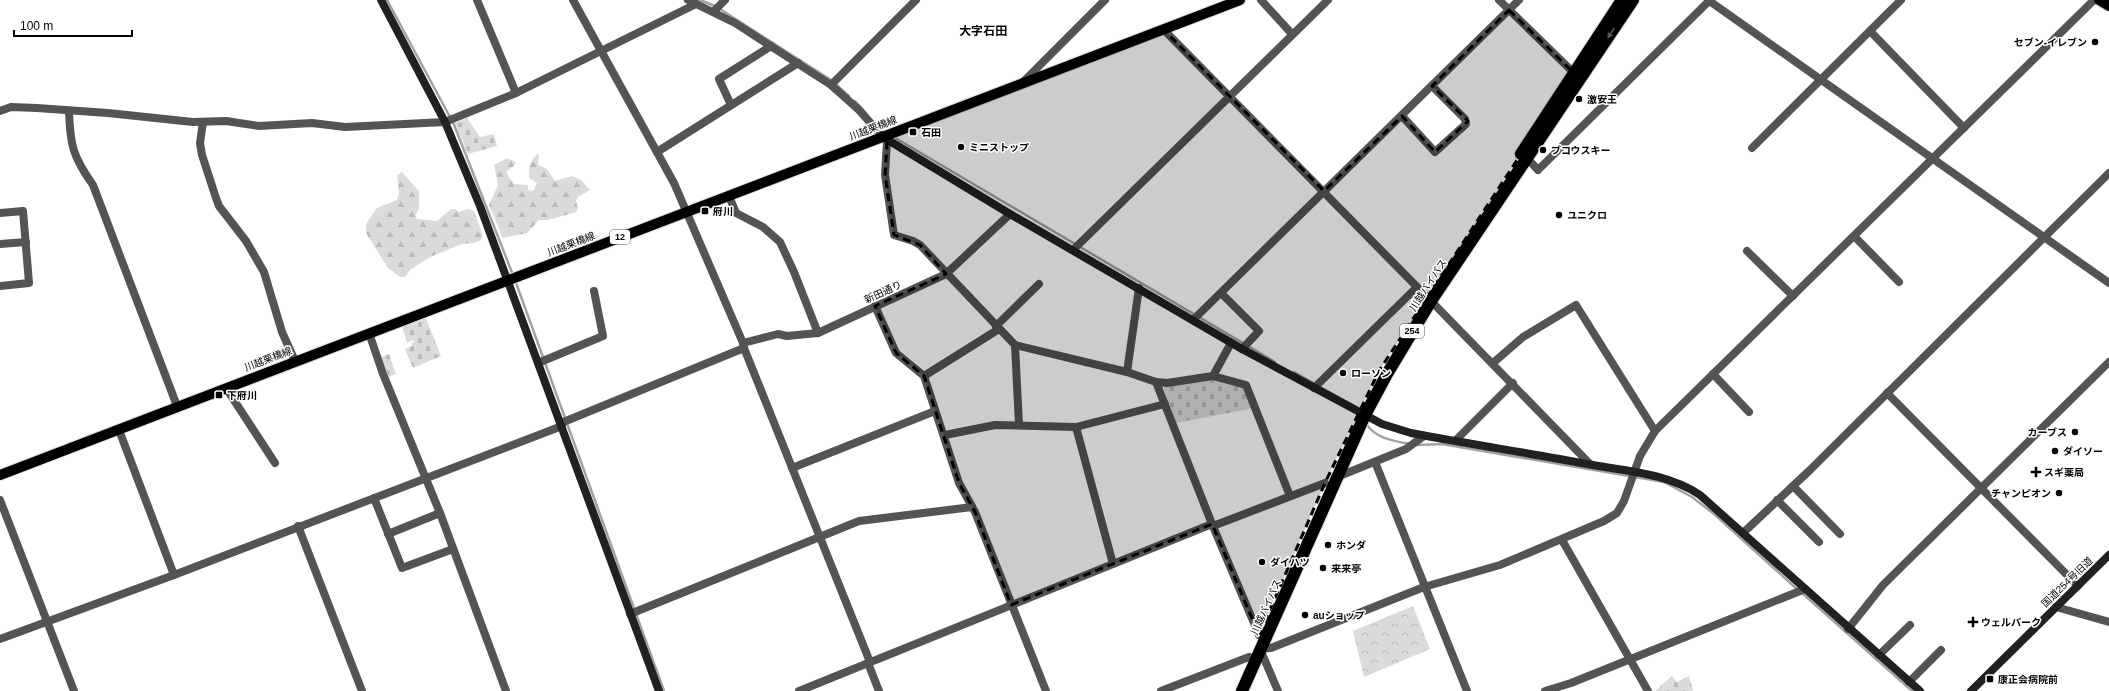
<svg xmlns="http://www.w3.org/2000/svg" width="2109" height="691" font-family="Arial,'Noto Sans JP',sans-serif">
<style>
.forest{fill:url(#forest-firs)}
.cemetery{fill:url(#cemetery-stones)}
.park{fill:url(#park-crowns)}
.lines{fill:none;stroke-linecap:round;stroke-linejoin:round}
.stream{stroke:#a2a2a2;stroke-width:2.5}
.primary-casing{stroke:#dbdbdb;stroke-width:12}
.highway-casing{stroke:#dbdbdb;stroke-width:14}
.street{stroke:#545454;stroke-width:8}
.secondary{stroke:#212121;stroke-width:8}
.primary{stroke:#000;stroke-width:10}
.highway{stroke:#000;stroke-width:12}
.oneway{fill:#595959}
.marked{fill:#000;fill-opacity:0.2;stroke:#000;stroke-width:3;stroke-dasharray:8 5;stroke-linejoin:round}
.poi-dot{fill:#000;stroke:#fff;stroke-width:1.5}
.labels{text-anchor:middle;dominant-baseline:central;stroke-width:3;stroke-linejoin:round;paint-order:stroke}
.shield{fill:#fff;stroke:#4c4c4c;stroke-width:1}
.shield-label{font-size:9px;font-weight:bold;fill:#000}
.poi-label{font-size:10px;font-weight:bold;fill:#000;stroke:#fff;text-anchor:start}
.street-label{font-size:10px;fill:#000;stroke:#fff}
.quarter-label{font-size:12px;font-weight:bold;fill:#000;stroke:#fff}
</style>
<defs>
<pattern id="forest-firs" width="22" height="20" patternUnits="userSpaceOnUse"><rect width="22" height="20" fill="#dbdbdb"/><path d="M5 1l3.5 6h-7zM16 11l3.5 6h-7z" fill="#bababa"/></pattern>
<pattern id="cemetery-stones" width="16" height="16" patternUnits="userSpaceOnUse"><rect width="16" height="16" fill="#dbdbdb"/><path d="M2 7V4a2 2 0 0 1 4 0v3zM10 15v-3a2 2 0 0 1 4 0v3z" fill="#bababa"/></pattern>
<pattern id="park-crowns" width="20" height="18" patternUnits="userSpaceOnUse"><rect width="20" height="18" fill="#dbdbdb"/><path d="M2 6a3 3 0 1 1 6 0M12 15a3 3 0 1 1 6 0" fill="none" stroke="#bababa"/></pattern>
</defs>
<rect width="100%" height="100%" fill="#fff"/>
<!-- forest -->
<g class="forest">
<path d="M537 154 539 155 538 165 547 169 555 181 572 176 581 180 590 190 578 197 576 201 578 208 576 212 548 220H539L527 233 503 238 489 205 498 185 494 165 507 158 514 161 516 164 506 172 514 184 528 185V190L531 191 534 190 537 183 529 178C529 167 530 162 537 154Z"/>
<path d="M402 172 419 191V209L415 215 417 219 437 221 451 209H455L459 212 467 209 474 211 483 236 481 240 474 243 462 244 430 257 410 270 405 277H400L388 268 366 233V224L377 208 397 200 399 194 397 175Z"/>
</g>
<!-- cemetery -->
<g class="cemetery">
<path d="M467 118 480 137 494 134 497 146 468 154 455 123Z"/>
<path d="M425 316 441 356 413 368 405 349 412 346V343L414 342 413 340 407 343 402 326Z"/>
<path d="M389 354 396 374 389 377 380 358Z"/>
<path d="M1213 378 1245 387 1254 408 1176 423 1163 386Z"/>
<path d="M1672 676 1677 682 1689 676 1693 691H1655Z"/>
</g>
<!-- park -->
<path class="park" d="M1413 606 1430 649 1364 677 1353 631Z"/>
<g class="lines">
<!-- stream -->
<g class="stream">
<path d="M387 0 450 117"/>
<path d="M700 0 715 6"/>
<path d="M720 9 831 80 849 96"/>
<path d="M855 101 866 113"/>
<path d="M453 122 513 275"/>
<path d="M878 126 886 132"/>
<path d="M892 136 1275 362"/>
<path d="M515 280 664 691"/>
<path d="M1294 372 1352 405"/>
<path d="M1366 423C1374 438 1394 441 1410 444"/>
<path d="M1417 445 1442 444 1664 482 1692 497 1714 514 1798 590"/>
<path d="M1802 593 1912 691"/>
</g>
<!-- primary casing -->
<g class="primary-casing">
<g id="primary">
<path d="M2099 0 2109 6"/>
<path d="M0 475 1240 0"/>
</g>
</g>
<!-- highway casing -->
<g class="highway-casing">
<g id="highway">
<path d="M1521 154 1622 0"/>
<path d="M1242 691 1365 415 1387 374 1431 301 1633 0"/>
</g>
</g>
<!-- street -->
<g class="street">
<path d="M477 0 516 93"/>
<path d="M573 0 674 183 743 343 744 348 870 662"/>
<path d="M688 0 735 23 831 85 859 110 883 137"/>
<path d="M1261 0 1292 34"/>
<path d="M1499 0 1574 73"/>
<path d="M1708 0 2109 283"/>
<path d="M714 11 725 0"/>
<path d="M1163 29 1426 296"/>
<path d="M1870 31 1964 128"/>
<path d="M1024 81 1105 0"/>
<path d="M831 85 916 0"/>
<path d="M731 105 719 79 771 46"/>
<path d="M0 111 11 107 37 108 108 113 193 122 226 121 259 126 312 123 345 127 445 122 516 93 696 4"/>
<path d="M69 111C70 145 73 157 93 185L177 406"/>
<path d="M1402 116 1435 152 1466 124 1465 119 1432 86"/>
<path d="M203 122 200 143 202 155 216 198 219 206 246 241 264 272 282 332 295 361"/>
<path d="M887 141 885 175 894 235 913 241 920 245 1015 345 1127 372 1156 382 1167 383 1213 376 1246 385 1290 496"/>
<path d="M1752 148 1901 0"/>
<path d="M657 152 798 63"/>
<path d="M1527 158 1538 170 1710 0"/>
<path d="M729 196 736 213 763 227 780 242 794 272 818 333"/>
<path d="M0 213 23 211 29 283 0 286"/>
<path d="M1854 236 1899 282"/>
<path d="M0 244 26 242"/>
<path d="M1073 250 1328 0"/>
<path d="M1747 251 1793 296"/>
<path d="M1221 293 1259 331 1242 349"/>
<path d="M1431 301 1590 464"/>
<path d="M875 306 896 353 924 376 959 483 975 512 1046 691"/>
<path d="M1193 320 1519 0"/>
<path d="M996 326 1039 284"/>
<path d="M369 333 383 374 440 513 506 691"/>
<path d="M743 343 778 334 787 336 818 333 946 274 1010 214"/>
<path d="M1015 345 1019 425"/>
<path d="M538 363 603 336 594 291"/>
<path d="M1493 363 1523 337 1576 305 1655 431"/>
<path d="M1127 372 1139 288"/>
<path d="M1713 374 1749 412"/>
<path d="M924 376 999 329"/>
<path d="M1213 376 1231 343"/>
<path d="M1156 382 1212 524 1259 635"/>
<path d="M226 388 275 463"/>
<path d="M1314 388 1417 287"/>
<path d="M1887 393 2078 586"/>
<path d="M561 423 744 348"/>
<path d="M1076 427 1113 564"/>
<path d="M119 430 174 575"/>
<path d="M945 435 995 425 1076 427 1165 404"/>
<path d="M1455 441 1513 383"/>
<path d="M1375 462 1467 691"/>
<path d="M792 468 935 411"/>
<path d="M1337 477 1406 449 1424 436"/>
<path d="M1793 486 1840 534"/>
<path d="M374 498 402 568 453 549"/>
<path d="M0 500 74 691"/>
<path d="M1777 500 1819 542"/>
<path d="M298 526 362 691"/>
<path d="M1213 526 1325 483"/>
<path d="M1743 533 1810 470 2109 173"/>
<path d="M388 534 440 513"/>
<path d="M1562 540 1648 691"/>
<path d="M2056 607 2109 622"/>
<path d="M630 614 859 521 972 507"/>
<path d="M1848 629 1883 585 2109 362"/>
<path d="M0 639 174 575 562 426"/>
<path d="M1879 655 1910 625"/>
<path d="M868 663 879 691"/>
<path d="M1909 682 1941 650"/>
<path d="M799 691 1212 524"/>
<path d="M1161 691 1249 657"/>
<path d="M1278 691 1260 649 1271 648 1424 587 1500 565 1604 521 1617 513 1624 501 1640 456 1655 431 2094 0"/>
<path d="M1545 691 1571 683 1805 589"/>
</g>
<!-- secondary -->
<g class="secondary">
<path d="M381 0 445 122 480 206 659 691"/>
<path d="M883 137 1010 214 1242 349 1382 424 1411 433C1469 444 1528 453 1587 464 1625 471 1667 473 1700 495L1920 691"/>
<path d="M1971 691 2109 555"/>
</g>
<!-- primary -->
<use href="#primary" class="primary"/>
<!-- highway -->
<use href="#highway" class="highway"/>
</g>
<!-- one-way arrows -->
<defs><path id="oneway-solid" d="M-6-.8H1V-3.2L6.5 0L1 3.2V.8H-6Z"/></defs>
<use class="oneway" href="#oneway-solid" transform="translate(1611 33) rotate(123)"/>
<!-- marked area -->
<path class="marked" d="M1509 10 1574 73 1379 371 1325 483 1259 635 1212 524 1011 605 975 512 959 483 924 376 896 353 875 306 946 274 920 245 894 235 885 175 887 141 883 137 1163 29 1324 191 1402 116 1435 152 1468 121 1432 86Z"/>
<!-- markers -->
<g class="poi-dot">
<circle cx="2095" cy="42" r="4"/>
<circle cx="1579" cy="99" r="4"/>
<rect x="909" y="128" width="8" height="8" rx="2"/>
<circle cx="961" cy="147" r="4"/>
<circle cx="1543" cy="150" r="4"/>
<rect x="701" y="207" width="8" height="8" rx="2"/>
<circle cx="1559" cy="215" r="4"/>
<circle cx="1343" cy="373" r="4"/>
<rect x="215" y="391" width="8" height="8" rx="2"/>
<circle cx="2075" cy="432" r="4"/>
<circle cx="2055" cy="451" r="4"/>
<path d="M2034 466h4v4h4v4h-4v4h-4v-4h-4v-4h4z"/>
<circle cx="2059" cy="493" r="4"/>
<circle cx="1328" cy="545" r="4"/>
<circle cx="1262" cy="562" r="4"/>
<circle cx="1323" cy="568" r="4"/>
<circle cx="1305" cy="615" r="4"/>
<path d="M1971 616h4v4h4v4h-4v4h-4v-4h-4v-4h4z"/>
<rect x="1986" y="675" width="8" height="8" rx="2"/>
</g>
<g class="labels">
<!-- shield labels -->
<g class="shield">
<rect x="610" y="230" width="20" height="14" rx="3"/>
<rect x="1400" y="324" width="24" height="14" rx="3"/>
</g>
<g class="shield-label">
<text x="620" y="237">12</text>
<text x="1412" y="331">254</text>
</g>
<!-- poi labels -->
<g class="poi-label">
<text x="2087" y="42" text-anchor="end">セブン-イレブン</text>
<text x="1587" y="99">激安王</text>
<text x="921" y="132">石田</text>
<text x="969" y="147">ミニストップ</text>
<text x="1551" y="150">ブコウスキー</text>
<text x="713" y="211">府川</text>
<text x="1567" y="215">ユニクロ</text>
<text x="1351" y="373">ローソン</text>
<text x="227" y="395">下府川</text>
<text x="2067" y="432" text-anchor="end">カーブス</text>
<text x="2063" y="451">ダイソー</text>
<text x="2044" y="472">スギ薬局</text>
<text x="2051" y="493" text-anchor="end">チャンピオン</text>
<text x="1336" y="545">ホンダ</text>
<text x="1270" y="562">ダイハツ</text>
<text x="1331" y="568">来来亭</text>
<text x="1313" y="615">auショップ</text>
<text x="1981" y="622">ウェルパーク</text>
<text x="1998" y="679">康正会病院前</text>
</g>
<!-- street labels -->
<g class="street-label">
<text transform="translate(873 128) rotate(-21)">川越栗橋線</text>
<text transform="translate(571 244) rotate(-21)">川越栗橋線</text>
<text transform="translate(1428 285) rotate(-57)">川越バイパス</text>
<text transform="translate(883 292) rotate(-25)">新田通り</text>
<text transform="translate(268 359) rotate(-21)">川越栗橋線</text>
<text transform="translate(2067 582) rotate(-44)">国道254号旧道</text>
<text transform="translate(1266 607) rotate(-66)">川越バイパス</text>
</g>
<!-- quarter labels -->
<g class="quarter-label">
<text x="983" y="31">大字石田</text>
</g>
</g>
<!-- scale -->
<path d="M14 30v6h118v-6" fill="none" stroke="#000000" stroke-width="2"/>
<text x="20" y="30" font-size="12" fill="#000000" stroke="#ffffff" stroke-width="3" paint-order="stroke">100 m</text>
</svg>
